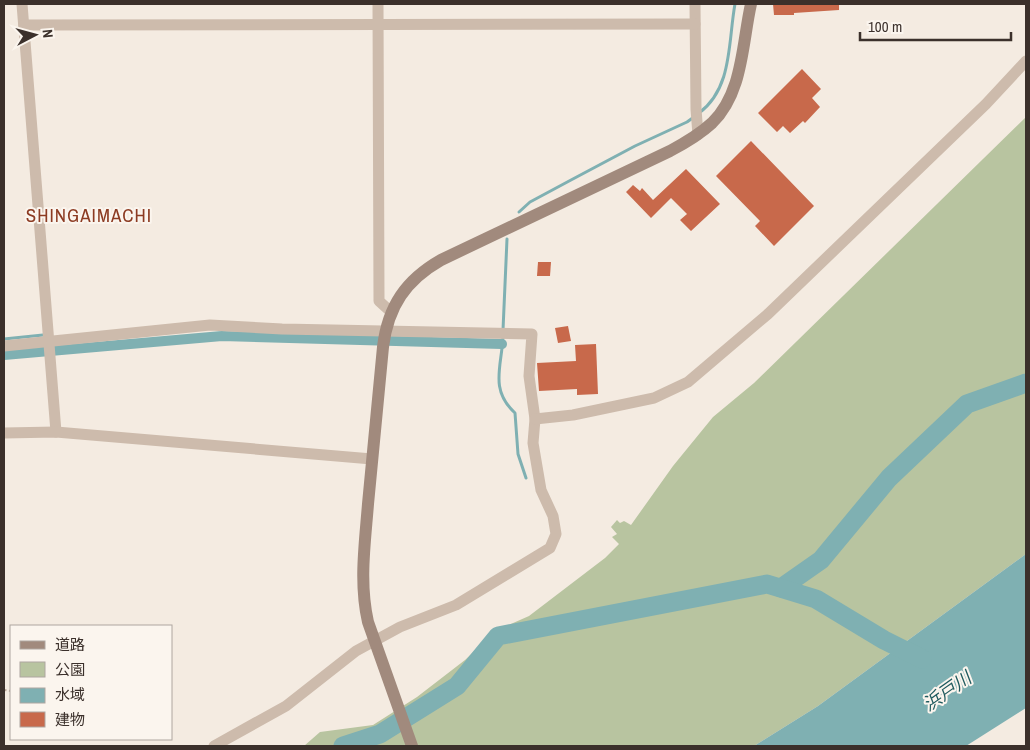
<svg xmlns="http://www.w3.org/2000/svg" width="1030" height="750" font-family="'Archivo Narrow','Noto Sans JP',sans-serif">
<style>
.green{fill:#b8c4a0}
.water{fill:#7fb0b2}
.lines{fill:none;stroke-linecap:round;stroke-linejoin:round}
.stream{stroke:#7fb0b2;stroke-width:3}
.canal{stroke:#7fb0b2;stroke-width:10}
.river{stroke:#7fb0b2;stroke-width:19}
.building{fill:#c8694b}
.path{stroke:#b9a596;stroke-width:2;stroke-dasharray:2.5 2.5;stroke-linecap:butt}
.street{stroke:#cdbbac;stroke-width:11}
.secondary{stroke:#a18a7d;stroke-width:12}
.labels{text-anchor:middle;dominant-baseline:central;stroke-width:4;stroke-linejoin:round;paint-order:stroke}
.water-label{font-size:18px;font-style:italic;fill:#1f5a5e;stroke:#fbf5ee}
.quarter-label{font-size:19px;letter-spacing:1px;fill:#8c3b22;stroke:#fbf5ee}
</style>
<rect width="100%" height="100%" fill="#f4ebe1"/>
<!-- green -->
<path class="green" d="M1026 117V554L818 706 754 746H304L320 732 373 725 417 697 465 660 495 631 529 616 605 558 619 544 612 537 617 534 611 527 617 520 620 523 624 521 631 525 673 466 713 417 754 383Z"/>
<!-- water -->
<path class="water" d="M1026 554V708L966 746H754L818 706Z"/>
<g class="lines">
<!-- stream -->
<g class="stream">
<path d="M699 113C733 88 728 41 735 4"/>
<path d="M519 212 530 202 571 180 635 146 687 122 694 117"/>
<path d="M503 330 507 239"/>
<path d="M503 336C502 366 489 389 515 413L518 454 526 478"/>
<path d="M4 339 43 335"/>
</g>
<!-- canal -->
<path class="canal" d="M4 355 222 336 502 344"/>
<!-- river -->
<g class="river">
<path d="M781 588 821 560 889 478 967 404 1026 383"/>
<path d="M343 746 380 734 457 686 498 636 767 584 816 599 884 640 922 659"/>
</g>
</g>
<!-- building -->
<g class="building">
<path d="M773 4H839V10L794 13V15H774Z"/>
<path d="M802 69 821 89 812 98 820 107 805 123 803 121 790 133 783 126 777 132 758 113Z"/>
<path d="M751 141 814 206 774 246 755 226 760 221 716 176Z"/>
<path d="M686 169 720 204 691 231 680 220 687 214 671 198 651 218 626 192 633 185 640 191 642 188 653 200Z"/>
<path d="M538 262H551L550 276H537Z"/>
<path d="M568 326 571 341 558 343 555 328Z"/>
<path d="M596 344 598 394 577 395V389L539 391 537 363 576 361 575 345Z"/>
</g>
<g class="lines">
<!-- path -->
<path class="path" d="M4 690 11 691"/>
<!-- street -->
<g class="street">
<path d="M22 4 56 432"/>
<path d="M378 4 379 301 391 312"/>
<path d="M695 4 696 109 698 135"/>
<path d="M24 25 695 24"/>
<path d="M4 346 210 325 282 329 532 334 529 376 535 419 533 443 541 490 553 516 556 534 550 548 456 605 400 627 356 651 286 706 214 746"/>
<path d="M535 419 573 415 654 398 688 382 768 314 986 104 1026 61"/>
<path d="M4 433 56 432 372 459"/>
</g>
<!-- secondary -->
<path class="secondary" d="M412 746 368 622C359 583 365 543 368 504 373 451 378 399 383 347 388 306 406 280 441 260L670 151C685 143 699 135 712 123 743 93 742 44 751 4"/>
</g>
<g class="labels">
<!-- water labels -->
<g class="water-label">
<text transform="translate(947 691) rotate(-35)">浜戸川</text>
</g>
<!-- quarter labels -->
<g class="quarter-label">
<text x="89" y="215">SHINGAIMACHI</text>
</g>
</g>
<!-- border -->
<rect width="1030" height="750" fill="none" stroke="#3b302b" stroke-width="10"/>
<!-- legend -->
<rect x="10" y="625" width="162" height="115" fill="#fbf5ee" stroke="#aea6a0"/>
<rect x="20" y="641" width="25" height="8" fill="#a18a7d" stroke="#aea6a0"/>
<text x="55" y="650" font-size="15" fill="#3b302b">道路</text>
<rect x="20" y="662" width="25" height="15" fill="#b8c4a0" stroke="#aea6a0"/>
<text x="55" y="675" font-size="15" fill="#3b302b">公園</text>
<rect x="20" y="688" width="25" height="15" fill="#7fb0b2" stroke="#aea6a0"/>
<text x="55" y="700" font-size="15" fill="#3b302b">水域</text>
<rect x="20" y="712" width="25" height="15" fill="#c8694b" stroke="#aea6a0"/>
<text x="55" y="725" font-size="15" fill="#3b302b">建物</text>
<!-- north arrow -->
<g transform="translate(35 35) rotate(84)" stroke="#fbf5ee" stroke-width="4" paint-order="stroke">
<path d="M0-4L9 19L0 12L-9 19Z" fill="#3b302b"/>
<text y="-8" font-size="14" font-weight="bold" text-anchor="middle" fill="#3b302b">N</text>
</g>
<!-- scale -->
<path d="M860 32v8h151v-8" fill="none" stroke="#3b302b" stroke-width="2.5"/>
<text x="868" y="32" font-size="15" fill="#3b302b" stroke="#fbf5ee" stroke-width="4" paint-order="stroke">100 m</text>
</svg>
